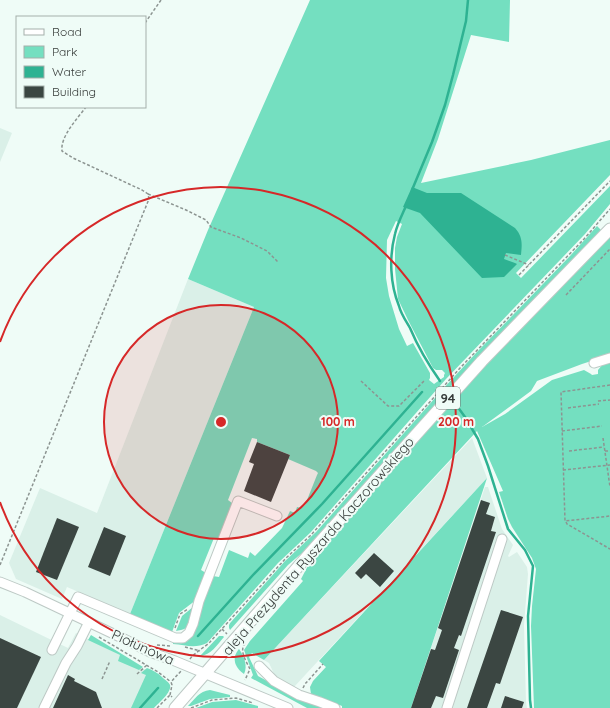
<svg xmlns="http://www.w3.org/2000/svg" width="610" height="708" font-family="Quicksand,sans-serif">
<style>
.built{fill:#daf0e8}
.green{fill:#74dfc0;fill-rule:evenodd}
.water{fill:#2eb292}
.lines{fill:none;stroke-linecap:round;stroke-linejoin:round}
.stream{stroke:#2eb292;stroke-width:2.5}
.building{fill:#3b4642}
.minor-casing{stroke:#bdc9c5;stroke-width:11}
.major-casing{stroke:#bdc9c5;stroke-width:13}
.path{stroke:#8c9491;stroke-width:1.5;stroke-dasharray:3 2;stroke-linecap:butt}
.minor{stroke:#fff;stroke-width:9}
.major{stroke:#fff;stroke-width:11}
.ring{fill:none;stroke:#d62828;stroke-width:2}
.labels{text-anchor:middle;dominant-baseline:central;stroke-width:4;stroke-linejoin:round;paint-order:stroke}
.shield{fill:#effcf7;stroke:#6e7673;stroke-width:1}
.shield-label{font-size:13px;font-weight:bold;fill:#373c3a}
.street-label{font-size:14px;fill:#373c3a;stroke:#effcf7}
.centre{fill:#d62828;stroke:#effcf7;stroke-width:2}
.ring-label{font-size:12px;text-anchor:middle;font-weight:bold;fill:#d62828;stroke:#effcf7;stroke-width:4;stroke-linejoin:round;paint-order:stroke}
</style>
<rect width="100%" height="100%" fill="#effcf7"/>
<!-- built -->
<g class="built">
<path d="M0 128 12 133 0 162Z"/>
<path d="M188 279 254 307 130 614 67 587 62 599 16 579 9 563 40 488 97 513Z"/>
<path d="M472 438 487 478 294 687 276 678 269 663 264 660Z"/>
<path d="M485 487H488L502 529 513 545 508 556 509 557 517 552 527 567 528 574 524 625 526 702 527 708H411Z"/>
<path d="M0 615 68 648 76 633 120 655 151 673 133 708H0Z"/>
</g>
<!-- green -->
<g class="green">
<path d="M310 0H510L509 42 471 35 438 139 421 183 531 160 610 140V175L516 273 521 278 610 186V204L585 234 446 379 311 532 278 563 207 643C195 649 186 645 173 644V642C178 643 186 645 189 639L213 576 219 577 229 550 248 558 250 552 255 556 282 528 290 511 295 513 297 507 301 508 305 505 317 475 318 473 316 471 288 459 290 455 257 442V439L252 438 228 500 232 503V507L220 540 214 538 201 570 206 573 196 600 179 613 172 632 130 614 254 307 188 279 208 230ZM396 221 402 224 397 237 395 248V269L398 299 408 320 433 368 436 370H442L445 373 444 375V377L434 384 429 380 430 378V373L413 343 407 346 399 329 389 296 386 278 387 240Z"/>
<path d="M597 226 601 230 583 250 310 546 288 565 230 630C228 627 229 624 231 622L285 561 316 532 443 389 476 353 570 256Z"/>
<path d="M610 237V355L582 364 537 381 531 391 482 427 505 414 552 380 584 370 591 374 592 375 598 374V370L603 364 610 361V708H534L531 626 532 606 536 569 532 558 512 527 508 519 499 492 503 491 477 431 264 660 252 653 249 657 258 676 280 688 326 708H307L251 678 253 675 244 650 250 641 303 581 301 579 311 560 478 373Z"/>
<path d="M487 478 411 708H342V706L311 694 310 687 313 681 326 667 319 661Z"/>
<path d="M193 607C192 613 192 625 186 628 183 630 179 630 176 631L182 616Z"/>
<path d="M91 635 143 667 139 670 118 661 120 655 88 640Z"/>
<path d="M219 636H223L224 637C217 645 211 655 200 656Z"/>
<path d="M239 649C244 656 248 666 244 674 235 668 231 658 239 649Z"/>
<path d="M147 668C153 670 158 673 163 678 165 680 169 682 170 685 172 692 159 703 154 708H131L146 675 141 673Z"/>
<path d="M210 690 230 695V697L210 699 191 706H188C195 699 199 691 210 690Z"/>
<path d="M236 700 258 706V708H196L212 702Z"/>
</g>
<!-- water -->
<path class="water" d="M412 187 427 193H461L515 228C523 237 522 244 521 255L506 253 504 259 515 263 517 264 504 277 482 278 420 213 403 207Z"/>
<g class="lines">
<!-- stream -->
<g class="stream">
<path d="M412 190 432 142 445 105 453 75 466 21 468 0"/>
<path d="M406 206C402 215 397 225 395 234 389 257 390 284 399 306 401 314 406 321 410 328 418 347 428 364 440 381"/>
<path d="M457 406 465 417 478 439 488 466 508 529 525 550 533 566 528 616 530 700 531 708"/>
<path d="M198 636 253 575 322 504 422 392"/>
<path d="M140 708 158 688"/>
</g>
</g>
<!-- building -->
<g class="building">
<path d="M257 442 290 455 271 502 244 491 254 464 249 462Z"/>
<path d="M481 500 490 503 486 514 495 517 491 531 496 532 461 636 459 635 454 648 459 650 443 698 436 696 431 708H411L431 649 435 650 442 630 438 628Z"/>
<path d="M57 518 79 527 57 580 36 572Z"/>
<path d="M104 527 126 536 110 576 88 567Z"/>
<path d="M374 553 394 571 380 587 366 574 361 579 355 573Z"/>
<path d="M501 610 523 617 500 684 496 683 487 708H467Z"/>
<path d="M0 638 41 657 17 708H0Z"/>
<path d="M68 675 75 679 74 681 96 692 102 708H53Z"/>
<path d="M505 696 524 702 522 708H501Z"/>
</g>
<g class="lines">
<!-- minor casing -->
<g class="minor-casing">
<g id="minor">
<path d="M594 363 610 358"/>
<path d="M0 582 25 592 120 637 150 652 175 661 288 708"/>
<path d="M52 650 78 597 175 638H183L189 633 193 624 199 601 238 501 277 516"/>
<path d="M259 666 274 681 299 695 320 702 335 708"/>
<path d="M44 708 66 663 77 646 89 622"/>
<path d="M447 708 502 539"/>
</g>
</g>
<!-- major casing -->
<g class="major-casing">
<path id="major" d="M175 708 310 553 482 361 610 229"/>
</g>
<!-- path -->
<g class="path">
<path d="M145 23 161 0"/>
<path d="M148 194 186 210 206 220 211 227 241 238 267 251 278 262"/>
<path d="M505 255 529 265"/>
<path d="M519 275 610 181"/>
<path d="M566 295 610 249"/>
<path d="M361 381 388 406H399L424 381"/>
<path d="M610 385 561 392 565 521 610 516"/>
<path d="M598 401 610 400"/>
<path d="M568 408 599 404"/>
<path d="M562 431 602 426"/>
<path d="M603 438 610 487"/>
<path d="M569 451 604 447"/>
<path d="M605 451H610"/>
<path d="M563 470 610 465"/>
<path d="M566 522 567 524 610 549"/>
<path d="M0 565 149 199 148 194 142 190 73 158 62 151C60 137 77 119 86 107"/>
<path d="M175 628 180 614 188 609"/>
<path d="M222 629 227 634"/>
<path d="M99 637 158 672 171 682"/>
<path d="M245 643C239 651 246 661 250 669L245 680"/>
<path d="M157 645 171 646"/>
<path d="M185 647 200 651"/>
<path d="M190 659C194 653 205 647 210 642L286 558 310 536 461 367 584 239 610 209"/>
<path d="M137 674 147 665"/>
<path d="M102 679 110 661"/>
<path d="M303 688 305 684 323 664"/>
<path d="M170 695 172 685 171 682 181 671"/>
<path d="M157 708 170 695 172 697"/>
<path d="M191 708 212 700 236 698 253 703"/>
</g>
<!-- minor -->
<use href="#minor" class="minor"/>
<!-- major -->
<use href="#major" class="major"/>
</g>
<!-- distance rings -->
<circle cx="221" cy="422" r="117" fill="#d62828" fill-opacity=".12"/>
<g class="ring">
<circle cx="221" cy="422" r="117"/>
<path d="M0 342A235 235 0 1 1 0 502"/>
</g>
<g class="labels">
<!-- shield labels -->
<rect class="shield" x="436" y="387" width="24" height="22" rx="3"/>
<g class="shield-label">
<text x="448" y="398">94</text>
</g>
<!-- street labels -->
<g class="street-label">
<text transform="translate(318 546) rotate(-49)">aleja Prezydenta Ryszarda Kaczorowskiego</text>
<text transform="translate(143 647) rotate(24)">Piołunowa</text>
</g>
</g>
<circle cx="221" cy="422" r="6" class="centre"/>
<g class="ring-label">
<text x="338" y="426">100 m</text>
<text x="456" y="426">200 m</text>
</g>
<!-- legend -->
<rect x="16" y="16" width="130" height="92" fill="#effcf7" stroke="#a5afab"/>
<rect x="24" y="29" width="20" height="6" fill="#ffffff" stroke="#a5afab"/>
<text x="52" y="36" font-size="12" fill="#373c3a">Road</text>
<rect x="24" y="46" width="20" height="12" fill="#74dfc0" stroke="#a5afab"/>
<text x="52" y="56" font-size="12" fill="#373c3a">Park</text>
<rect x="24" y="66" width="20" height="12" fill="#2eb292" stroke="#a5afab"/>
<text x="52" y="76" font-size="12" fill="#373c3a">Water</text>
<rect x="24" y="86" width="20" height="12" fill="#3b4642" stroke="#a5afab"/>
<text x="52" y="96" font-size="12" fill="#373c3a">Building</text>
</svg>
